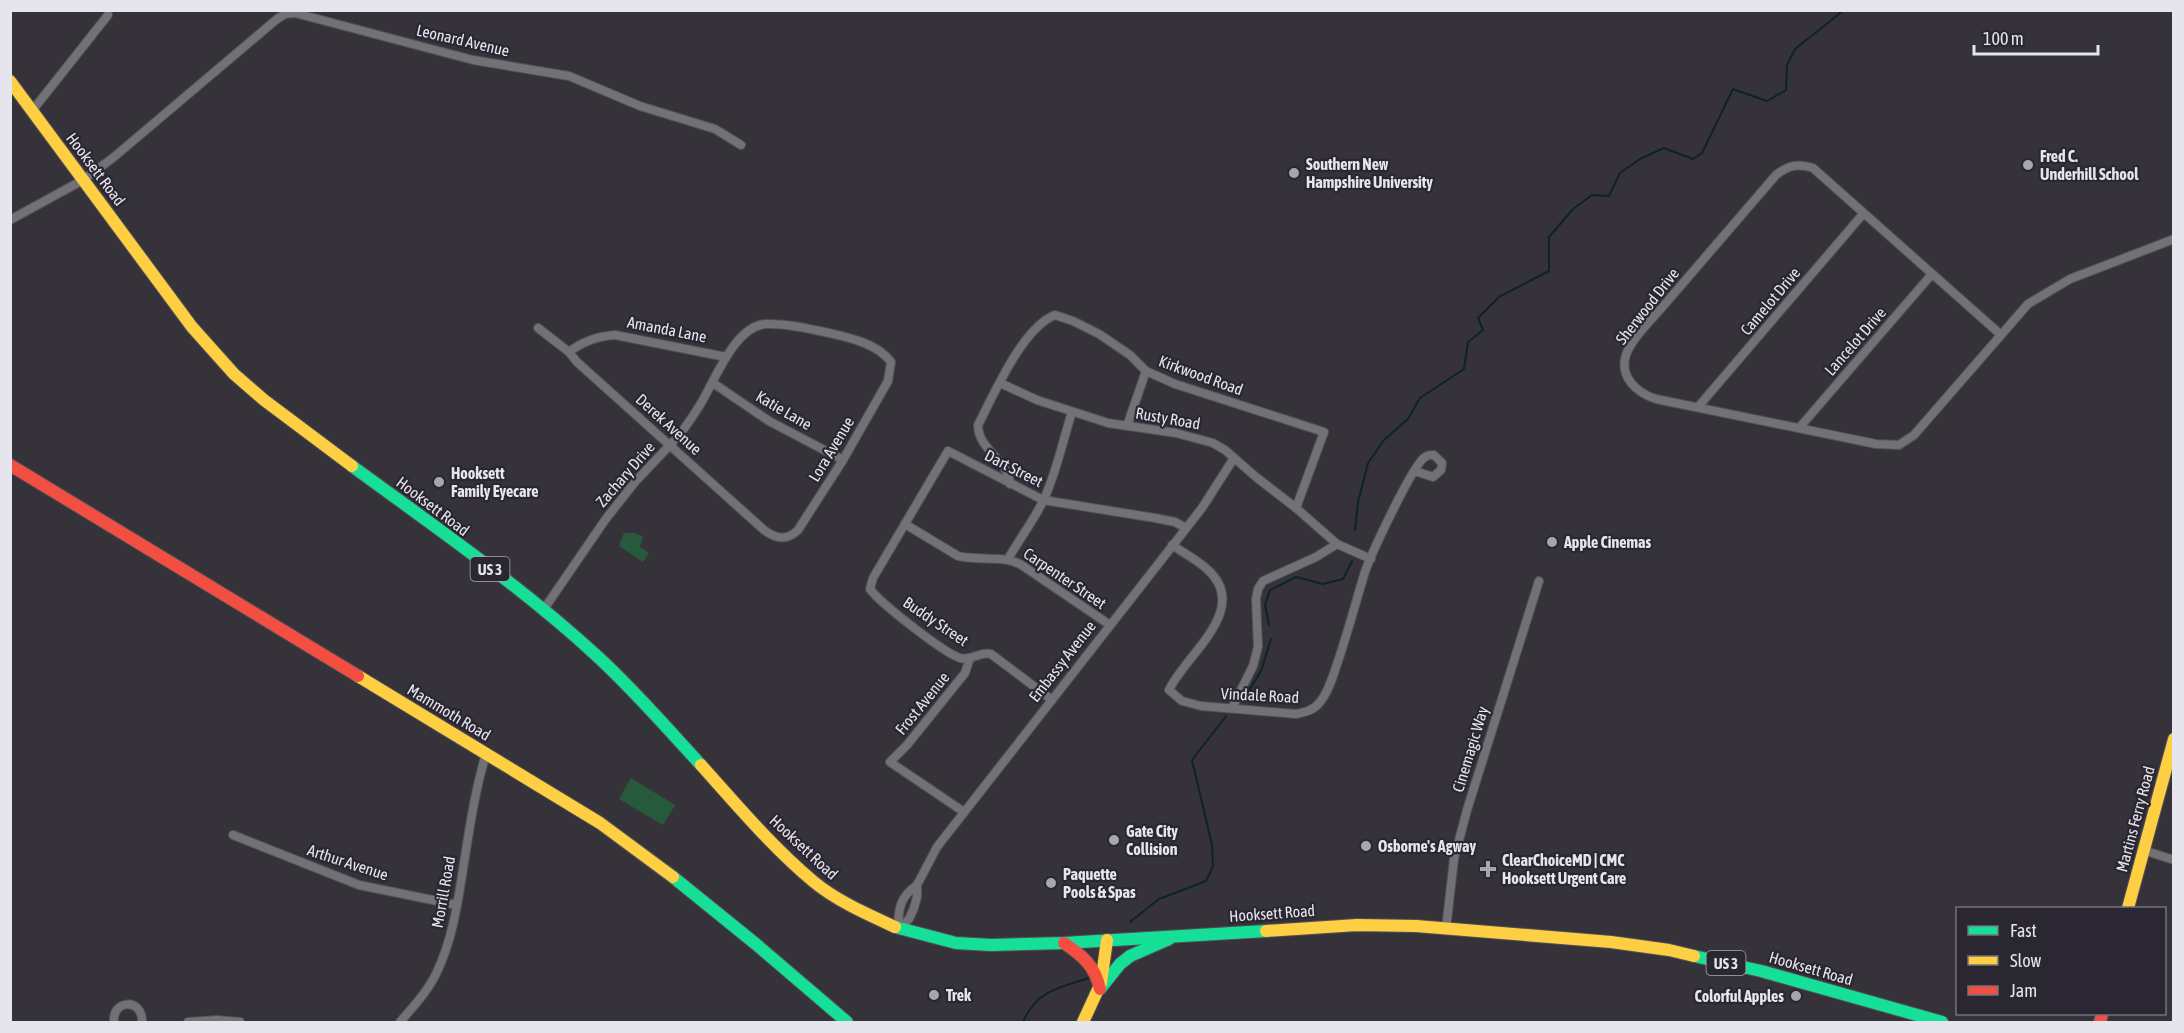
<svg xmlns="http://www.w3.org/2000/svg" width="2184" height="1033" font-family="'Asap Condensed',sans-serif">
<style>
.green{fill:#275a3d}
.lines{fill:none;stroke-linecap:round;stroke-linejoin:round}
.stream{stroke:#0b232a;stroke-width:2}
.street-casing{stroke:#525055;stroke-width:10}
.fast-casing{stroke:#525055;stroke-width:14}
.slow-casing{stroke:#525055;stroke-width:14}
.jam-casing{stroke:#525055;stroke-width:14}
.street{stroke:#727175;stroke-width:8}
.fast{stroke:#16e098;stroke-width:12}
.slow{stroke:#ffcf43;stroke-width:12}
.jam{stroke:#f24e42;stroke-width:12}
.poi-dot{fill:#a8a6ad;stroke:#2a2632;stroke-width:2}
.labels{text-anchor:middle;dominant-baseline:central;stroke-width:4.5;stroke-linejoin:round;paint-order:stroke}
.shield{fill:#2a2632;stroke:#aeabb4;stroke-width:1.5}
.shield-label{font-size:15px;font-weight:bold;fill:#e6e4ec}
.street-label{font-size:16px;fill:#e6e4ec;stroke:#2a2632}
.poi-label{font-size:16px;font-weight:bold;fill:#e6e4ec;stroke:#2a2632;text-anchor:start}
</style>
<rect width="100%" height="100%" fill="#353339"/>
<!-- green -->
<g class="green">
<path d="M624 533H635L643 537 640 547 649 553 643 562 619 546Z"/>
<path d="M631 778 675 805 663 825 619 799Z"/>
</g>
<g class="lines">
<!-- stream -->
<g class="stream">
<path d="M1355 530 1358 502 1368 463 1384 440 1408 419 1420 398 1464 369 1468 342 1483 330 1478 318 1499 297 1549 271V237L1573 209 1592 195 1609 196 1620 173 1640 159 1664 148 1693 159 1702 153 1733 89 1767 101 1786 90 1787 65 1795 49 1844 10"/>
<path d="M1269 625 1265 605 1270 590 1296 577 1323 584 1343 579 1352 561"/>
<path d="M1245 697 1261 671 1271 639"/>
<path d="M1130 922 1159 899 1206 881 1213 866 1212 845 1192 760 1226 716"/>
<path d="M1023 1022C1036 991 1060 987 1089 978"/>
</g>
<!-- street casing -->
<g class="street-casing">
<g id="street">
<path d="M32 111 108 15"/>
<path d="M10 220 83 180 114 157 277 19 285 14 295 13 473 60 569 76 640 106 715 129 741 145"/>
<path d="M538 328 569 352 577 362 764 530C776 539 787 541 798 530L843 460 888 381 891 362C878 344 851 338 829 333 812 329 783 323 765 324 733 327 714 384 698 408 690 421 681 434 670 445L635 482 605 520 544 609"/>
<path d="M2000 334 1813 168C1798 163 1789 165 1776 175 1739 218 1702 261 1665 304 1654 317 1631 339 1626 355 1619 377 1637 393 1656 399L1876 444 1899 445 1914 435 2028 304 2070 279 2174 239"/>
<path d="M569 352C582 342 599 336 615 335L726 357"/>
<path d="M713 383 769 421 843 460"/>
<path d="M1000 383 1037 400 1108 423 1176 433 1213 443 1225 450 1256 477 1296 508 1337 544 1371 559"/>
<path d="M1698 407 1863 214"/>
<path d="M1127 426 1146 371"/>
<path d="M1800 427 1932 274"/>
<path d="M1010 484C1008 459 978 450 978 425 994 394 1023 327 1055 315L1073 321 1099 334 1130 355 1146 371 1175 384 1324 432 1296 508"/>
<path d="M905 524 958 556C979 561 1000 555 1020 564L1110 625"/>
<path d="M1172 545C1184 553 1197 560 1207 569 1252 609 1186 654 1169 690L1182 701 1201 706 1296 714C1306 712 1314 710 1320 702 1329 691 1333 676 1337 664 1347 635 1355 605 1364 575 1369 558 1413 464 1425 457 1429 454 1430 455 1434 455L1442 463 1441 470 1433 477 1415 471"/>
<path d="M1008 559C1020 538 1035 519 1045 497 1057 470 1063 440 1072 412"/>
<path d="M1052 700 991 654C980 651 972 661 960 658 944 653 880 603 870 589L873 578 948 451 1043 500 1155 518 1175 522 1186 528"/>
<path d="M1232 708 1253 666 1258 647 1256 599 1258 589 1263 581 1316 557 1337 544"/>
<path d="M964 812 890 762 907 745 965 673 970 658"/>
<path d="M233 835 359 885 457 905"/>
<path d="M2143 850 2174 860"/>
<path d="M899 929 909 919 914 908 917 897V885L937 847 1202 508 1234 458"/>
<path d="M899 929C897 909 901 896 917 885"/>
<path d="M1446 929 1454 859 1467 810 1539 581"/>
<path d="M114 1022C112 999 143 998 142 1022"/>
<path d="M188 1022 217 1020 240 1022"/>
<path d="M400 1022C413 1007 427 992 436 974 453 939 458 901 464 863 470 826 475 790 486 754"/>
</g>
</g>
<!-- fast casing -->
<g class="fast-casing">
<g id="fast">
<path d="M352 466C435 527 521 586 597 656 634 690 667 728 701 765"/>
<path d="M673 877 757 945 847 1022"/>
<path d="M895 927 956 943 991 945 1064 943 1266 931"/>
<path d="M1694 956 1761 971 1942 1022"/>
<path d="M1100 989 1120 964 1130 956 1169 939"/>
</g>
</g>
<!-- slow casing -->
<g class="slow-casing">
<g id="slow">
<path d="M10 81 192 327 234 374 264 400 352 466"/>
<path d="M358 676 600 823 673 877"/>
<path d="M701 765C737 805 772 847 814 882 837 901 867 914 895 927"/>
<path d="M2128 908 2174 739"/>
<path d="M1266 931 1357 925 1416 926 1611 942 1669 950 1694 956"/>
<path d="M1083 1022 1101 983 1107 940"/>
</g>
</g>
<!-- jam casing -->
<g class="jam-casing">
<g id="jam">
<path d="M10 465 358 676"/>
<path d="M1064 943C1083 956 1095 966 1100 989"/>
<path d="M2100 1022 2102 1014"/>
</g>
</g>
<!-- street -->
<use href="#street" class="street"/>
<!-- fast -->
<use href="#fast" class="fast"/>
<!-- slow -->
<use href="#slow" class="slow"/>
<!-- jam -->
<use href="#jam" class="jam"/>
</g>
<!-- markers -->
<g class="poi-dot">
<circle cx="2028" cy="165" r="6"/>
<circle cx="1294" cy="173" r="6"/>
<circle cx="439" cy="482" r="6"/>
<circle cx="1552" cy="542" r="6"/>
<circle cx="1114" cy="840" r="6"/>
<circle cx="1366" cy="846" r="6"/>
<path d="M1485 860h6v6h6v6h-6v6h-6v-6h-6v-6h6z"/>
<circle cx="1051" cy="883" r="6"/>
<circle cx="934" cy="995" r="6"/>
<circle cx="1796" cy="996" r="6"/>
</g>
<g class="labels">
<!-- shield labels -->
<g class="shield">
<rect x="470.5" y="557" width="39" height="24" rx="4.5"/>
<rect x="1706.5" y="951" width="39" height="24" rx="4.5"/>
</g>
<g class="shield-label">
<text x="490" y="569">US 3</text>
<text x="1726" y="963">US 3</text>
</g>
<!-- street labels -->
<g class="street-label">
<text transform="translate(463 40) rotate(13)">Leonard Avenue</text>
<text transform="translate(96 169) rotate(53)">Hooksett Road</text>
<text transform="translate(1770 301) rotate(-50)">Camelot Drive</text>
<text transform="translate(1647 306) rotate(-52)">Sherwood Drive</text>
<text transform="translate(667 329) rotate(11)">Amanda Lane</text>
<text transform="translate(1855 341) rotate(-49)">Lancelot Drive</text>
<text transform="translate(1201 375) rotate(20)">Kirkwood Road</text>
<text transform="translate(784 410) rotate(30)">Katie Lane</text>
<text transform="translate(1168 418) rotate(10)">Rusty Road</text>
<text transform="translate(669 424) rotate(42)">Derek Avenue</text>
<text transform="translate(831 449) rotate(-59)">Lora Avenue</text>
<text transform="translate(1014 468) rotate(27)">Dart Street</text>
<text transform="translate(625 474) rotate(-49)">Zachary Drive</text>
<text transform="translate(433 506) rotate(37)">Hooksett Road</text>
<text transform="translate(1065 578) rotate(34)">Carpenter Street</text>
<text transform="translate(936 621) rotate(34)">Buddy Street</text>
<text transform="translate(1062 661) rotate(-52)">Embassy Avenue</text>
<text transform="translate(1260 695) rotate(3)">Vindale Road</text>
<text transform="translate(922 703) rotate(-51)">Frost Avenue</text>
<text transform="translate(449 712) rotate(31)">Mammoth Road</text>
<text transform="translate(1470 749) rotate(-73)">Cinemagic Way</text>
<text transform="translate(2135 819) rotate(-75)">Martins Ferry Road</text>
<text transform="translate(804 847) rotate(43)">Hooksett Road</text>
<text transform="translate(348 862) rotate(18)">Arthur Avenue</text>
<text transform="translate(443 892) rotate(-80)">Morrill Road</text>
<text transform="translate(1272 913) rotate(-4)">Hooksett Road</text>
<text transform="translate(1811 968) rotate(16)">Hooksett Road</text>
</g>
<!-- poi labels -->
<g class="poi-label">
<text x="2040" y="156">Fred C.<tspan x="2040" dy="18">Underhill School</tspan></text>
<text x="1306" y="164">Southern New<tspan x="1306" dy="18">Hampshire University</tspan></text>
<text x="451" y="473">Hooksett<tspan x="451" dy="18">Family Eyecare</tspan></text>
<text x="1564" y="542">Apple Cinemas</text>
<text x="1126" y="831">Gate City<tspan x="1126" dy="18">Collision</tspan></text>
<text x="1378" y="846">Osborne's Agway</text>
<text x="1502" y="860">ClearChoiceMD | CMC<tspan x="1502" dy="18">Hooksett Urgent Care</tspan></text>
<text x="1063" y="874">Paquette<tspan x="1063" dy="18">Pools &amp; Spas</tspan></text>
<text x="946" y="995">Trek</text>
<text x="1784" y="996" text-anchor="end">Colorful Apples</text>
</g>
</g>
<!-- border -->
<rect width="2184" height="1033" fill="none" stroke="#e6e4ec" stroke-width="24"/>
<!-- legend -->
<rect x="1956" y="907" width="210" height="108" fill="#2a2632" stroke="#75727c" stroke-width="1.5"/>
<rect x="1968" y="926" width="30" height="9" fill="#16e098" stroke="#75727c" stroke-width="1.5"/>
<text x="2010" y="937" font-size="18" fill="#e6e4ec">Fast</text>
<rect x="1968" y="956" width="30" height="9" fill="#ffcf43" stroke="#75727c" stroke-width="1.5"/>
<text x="2010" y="967" font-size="18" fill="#e6e4ec">Slow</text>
<rect x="1968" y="986" width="30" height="9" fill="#f24e42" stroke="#75727c" stroke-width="1.5"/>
<text x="2010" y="997" font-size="18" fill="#e6e4ec">Jam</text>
<!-- scale -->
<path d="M1974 45v9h124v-9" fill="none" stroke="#e6e4ec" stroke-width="3"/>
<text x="1983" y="45" font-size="18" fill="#e6e4ec" stroke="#2a2632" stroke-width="4.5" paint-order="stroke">100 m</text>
</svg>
